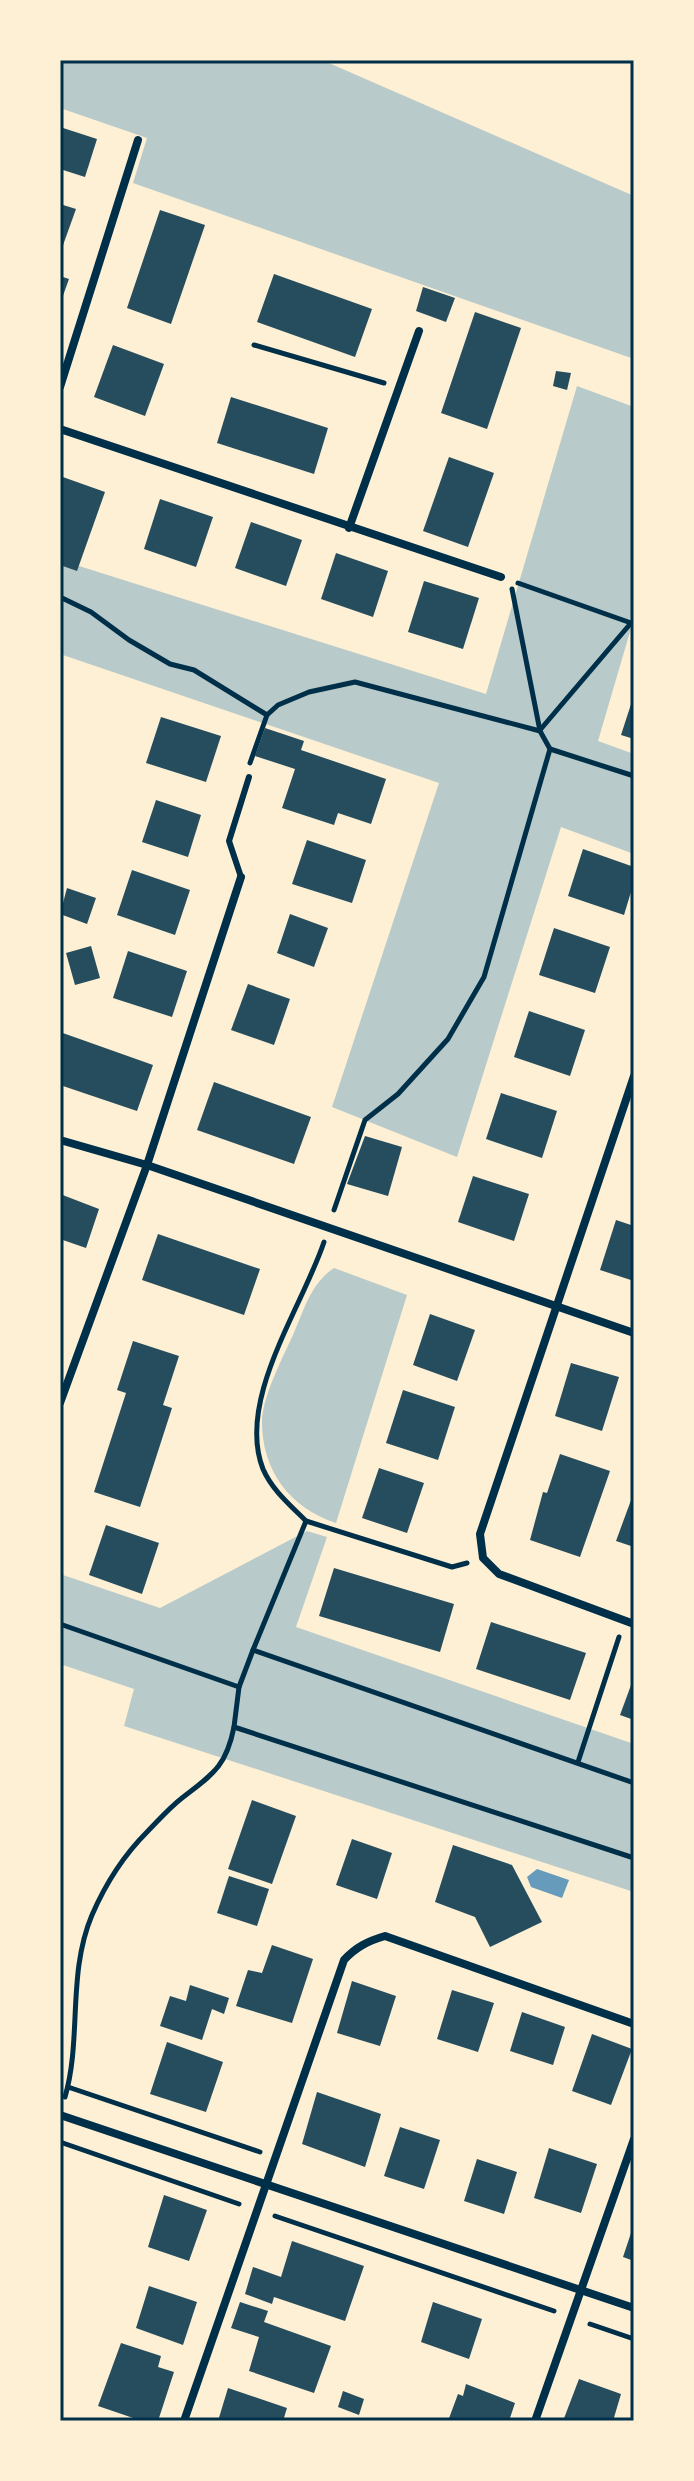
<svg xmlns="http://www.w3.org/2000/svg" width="694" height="2481" font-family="'Public Sans',sans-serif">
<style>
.green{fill:#b9caca}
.water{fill:#669bbc}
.building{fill:#264d5e}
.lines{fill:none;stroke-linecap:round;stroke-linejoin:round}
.path{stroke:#003049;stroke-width:5}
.service{stroke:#003049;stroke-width:6}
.minor{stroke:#003049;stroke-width:8}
.neatline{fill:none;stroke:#003049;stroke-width:3}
</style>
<rect width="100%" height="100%" fill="#fdf0d5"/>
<!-- green -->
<g class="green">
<path d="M60 60H322L634 196V359L133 183 147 138 60 108Z"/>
<path d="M577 386 634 407V618L598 741 634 754V854L561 827 457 1157 332 1107 439 783 60 654V560L486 694Z"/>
<path d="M334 1268 407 1295 336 1523C290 1508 262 1471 262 1422 262 1397 283 1357 293 1335 304 1310 311 1283 334 1268Z"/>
<path d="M307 1531 327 1537 296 1627 634 1744V1892L124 1726 134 1689 60 1664V1574L160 1608Z"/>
</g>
<!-- water -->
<path class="water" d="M537 1869 569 1880 562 1898 531 1887 527 1877Z"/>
<!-- building -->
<g class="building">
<path d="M60 127 97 139 85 177 60 169Z"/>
<path d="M60 204 76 209 62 248 60 247Z"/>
<path d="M160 210 205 225 171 324 127 308Z"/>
<path d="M274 274 372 309 355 357 257 322Z"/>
<path d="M60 276 69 279 60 304Z"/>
<path d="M423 287 455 298 446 322 416 311Z"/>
<path d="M475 312 521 328 487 429 441 413Z"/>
<path d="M113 345 164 364 145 416 94 397Z"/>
<path d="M556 371 571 373 567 390 553 386Z"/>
<path d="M231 397 328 428 314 474 217 443Z"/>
<path d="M449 457 494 473 468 547 423 531Z"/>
<path d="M60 476 105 492 77 571 60 565Z"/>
<path d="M160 499 213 517 196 567 144 549Z"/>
<path d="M251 522 302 540 286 586 235 568Z"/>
<path d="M336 553 388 571 373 617 321 599Z"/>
<path d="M424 581 479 598 463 649 408 632Z"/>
<path d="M633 698H634V739L621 735Z"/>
<path d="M161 717 221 736 206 782 146 763Z"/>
<path d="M265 728 304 741 301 750 386 779 371 824 338 813 334 825 282 808 295 769 255 756Z"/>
<path d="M156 800 201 815 188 857 142 842Z"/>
<path d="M307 840 366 860 352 903 292 884Z"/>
<path d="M583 849 634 867V882L624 915 568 896Z"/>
<path d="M132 870 190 890 175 935 117 915Z"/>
<path d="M67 888 96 898 87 924 60 914Z"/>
<path d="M290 914 328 928 314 967 277 953Z"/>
<path d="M554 928 610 947 595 993 539 975Z"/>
<path d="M91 946 100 978 75 985 66 953Z"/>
<path d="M128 951 187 971 172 1017 113 998Z"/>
<path d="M248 984 290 999 274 1045 231 1030Z"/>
<path d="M529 1011 585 1030 570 1076 514 1057Z"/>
<path d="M60 1032 153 1065 137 1111 60 1085Z"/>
<path d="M214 1082 311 1117 294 1164 197 1130Z"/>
<path d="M501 1093 557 1111 542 1158 486 1139Z"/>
<path d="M365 1136 402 1147 388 1196 347 1184Z"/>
<path d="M473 1176 529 1194 514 1241 458 1222Z"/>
<path d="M60 1194 99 1209 86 1248 60 1239Z"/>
<path d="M616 1220 634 1226V1281L600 1270Z"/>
<path d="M158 1234 260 1269 244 1315 142 1280Z"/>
<path d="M430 1314 475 1330 457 1381 413 1365Z"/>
<path d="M133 1341 179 1356 163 1405 172 1408 140 1507 94 1492 126 1393 117 1390Z"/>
<path d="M571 1363 619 1377 602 1431 555 1416Z"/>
<path d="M403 1390 455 1407 438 1460 386 1443Z"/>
<path d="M560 1454 610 1471 580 1557 530 1540 543 1492 547 1493Z"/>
<path d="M379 1468 424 1483 407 1533 362 1518Z"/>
<path d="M634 1492V1547L616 1541Z"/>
<path d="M106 1525 159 1543 142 1594 89 1575Z"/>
<path d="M334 1568 454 1604 440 1652 319 1616Z"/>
<path d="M491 1622 586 1653 570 1700 476 1669Z"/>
<path d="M634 1677V1720L620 1715Z"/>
<path d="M252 1800 296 1816 272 1884 228 1869Z"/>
<path d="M352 1839 392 1853 377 1899 336 1885Z"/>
<path d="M453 1845 512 1865 542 1922 490 1947 475 1917 435 1902Z"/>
<path d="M229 1876 269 1889 257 1926 217 1913Z"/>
<path d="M272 1945 313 1959 292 2023 236 2006 248 1970 262 1973Z"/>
<path d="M352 1981 396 1996 380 2046 337 2033Z"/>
<path d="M190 1985 229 1998 224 2014 212 2009 202 2040 160 2026 170 1996 186 2001Z"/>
<path d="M452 1990 494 2003 478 2052 437 2039Z"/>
<path d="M522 2012 565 2027 553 2065 510 2051Z"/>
<path d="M592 2034 632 2049 611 2105 572 2091Z"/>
<path d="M167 2042 223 2062 206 2112 150 2094Z"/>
<path d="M317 2092 381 2114 365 2167 302 2144Z"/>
<path d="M400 2127 440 2140 424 2189 384 2176Z"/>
<path d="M549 2148 597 2164 581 2213 534 2198Z"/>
<path d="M477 2159 517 2172 504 2214 464 2201Z"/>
<path d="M164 2195 207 2210 189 2261 148 2247Z"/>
<path d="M633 2227H634V2261L623 2257Z"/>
<path d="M292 2241 364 2266 345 2321 274 2297 272 2304 245 2294 253 2267 281 2277Z"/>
<path d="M149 2286 197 2302 183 2345 136 2328Z"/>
<path d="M240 2302 268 2311 264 2322 331 2346 314 2393 249 2371 259 2337 231 2328Z"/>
<path d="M433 2302 482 2319 469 2359 421 2342Z"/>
<path d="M121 2343 161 2356 158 2367 174 2372 158 2421H142L98 2406Z"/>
<path d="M579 2379 621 2394 613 2421H563Z"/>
<path d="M466 2384 515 2403 509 2421H448L458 2394 463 2396Z"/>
<path d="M228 2388 287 2408 283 2421H218Z"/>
<path d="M343 2391 364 2399 359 2415 338 2407Z"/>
</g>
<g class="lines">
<!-- path -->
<g class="path">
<path d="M254 345 384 383"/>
<path d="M518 583 634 624"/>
<path d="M60 597 91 612 129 640 170 664 194 670 267 715 278 705 309 692 355 682 540 731"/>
<path d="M540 730 631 623"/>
<path d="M550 749 634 776"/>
<path d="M250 763 267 715"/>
<path d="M334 1210 365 1120 398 1094 448 1039 484 977 550 749 540 731 512 589"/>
<path d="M306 1521 452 1567 467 1563"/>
<path d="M60 1624 239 1687 253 1650 634 1783"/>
<path d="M253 1650 306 1521C290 1505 272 1490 263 1469 236 1400 302 1308 324 1242"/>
<path d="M239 1687 234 1727 634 1858"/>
<path d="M578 1762 619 1637"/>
<path d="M68 2087 260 2152"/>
<path d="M65 2097C82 2039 67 1974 92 1915 105 1885 124 1855 147 1832 158 1821 169 1808 182 1798 213 1774 226 1767 234 1727"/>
<path d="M60 2142 239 2204"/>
<path d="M275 2216 554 2311"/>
<path d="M590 2324 634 2339"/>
</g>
<!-- service -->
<path class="service" d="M241 877 229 841 249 777"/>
<!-- minor -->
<g class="minor">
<path d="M60 387 138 140"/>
<path d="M60 429 501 577"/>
<path d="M349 528 419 331"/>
<path d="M634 1076 480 1534 483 1558 499 1574 634 1624"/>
<path d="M60 1140 147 1165 634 1333"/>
<path d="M60 1403 147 1165 241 877"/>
<path d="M60 2115 634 2308"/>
<path d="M184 2421 344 1960C356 1947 368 1941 385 1936L634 2024"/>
<path d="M535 2421 634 2139"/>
</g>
</g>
<!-- border -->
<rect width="694" height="2481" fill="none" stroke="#fdf0d5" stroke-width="124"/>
<rect x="62" y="62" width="570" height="2357" class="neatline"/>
</svg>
